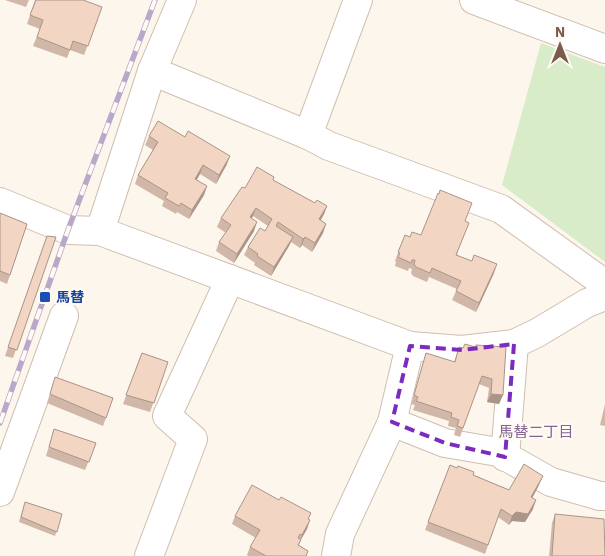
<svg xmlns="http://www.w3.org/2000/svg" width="605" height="556" font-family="'IBM Plex Sans','Noto Sans JP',sans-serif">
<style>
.green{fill:#d8ecc9}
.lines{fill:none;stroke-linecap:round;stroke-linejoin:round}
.minor-casing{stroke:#d1beb0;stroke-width:30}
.minor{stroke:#fff;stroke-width:28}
.rail-casing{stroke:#b9a8c9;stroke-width:5.5}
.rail{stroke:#fffaf3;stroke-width:4;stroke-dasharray:11;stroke-linecap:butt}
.wall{fill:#d1b7a8}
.shaded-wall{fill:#aa9588}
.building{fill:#f3d5c3;stroke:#aa9588}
.marked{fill:none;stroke:#7b2cbf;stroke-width:4;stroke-dasharray:10 6;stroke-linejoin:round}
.transit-dot{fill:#1a4fb4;stroke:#fffaf3;stroke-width:2}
.labels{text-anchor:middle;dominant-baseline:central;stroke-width:4.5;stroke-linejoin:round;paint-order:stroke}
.transit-label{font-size:14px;font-weight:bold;fill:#164399;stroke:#fffaf3;text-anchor:start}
.neighbourhood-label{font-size:15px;fill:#846695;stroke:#fffaf3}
</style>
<rect width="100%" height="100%" fill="#fdf6ec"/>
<!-- green -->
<path class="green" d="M541 43 605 67V262L502 185Z"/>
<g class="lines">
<!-- minor casing -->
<g class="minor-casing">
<g id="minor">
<path d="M474 0 605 49"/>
<path d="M152 71 308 135 358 0"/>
<path d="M308 135 329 146 501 209 605 284"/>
<path d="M0 202 68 230 100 231 152 71 182 0"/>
<path d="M100 231 410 346 462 350 514 344 537 333 587 303 605 296"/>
<path d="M392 422 445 443 498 452 551 482 600 496H605"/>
<path d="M505 457 514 344"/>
<path d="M0 492 64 316"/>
<path d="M149 556 193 439 167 416 230 279"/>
<path d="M336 556 340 534 392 422 410 346"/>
</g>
</g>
<!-- minor -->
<use href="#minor" class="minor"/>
<!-- rail casing -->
<g class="rail-casing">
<path id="rail" d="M0 423 68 230 155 0"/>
</g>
<!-- rail -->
<use href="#rail" class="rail"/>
</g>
<!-- wall -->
<g class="wall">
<path d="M5 0H29L26 7Z"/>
<path d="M35 0 102 7 84 55 70 50 67 58 33 46 40 29 27 24Z"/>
<path d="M149 136 227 164 216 184 200 174 196 180 207 186 204 195 189 219 177 212 176 214 162 206 164 201 135 184 138 175 153 150 145 145Z"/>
<path d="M273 180 315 203 327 206 324 214 321 220 326 224 323 233 312 252 302 245 300 248 291 242 289 246 271 276 254 265 255 263 244 255 248 247 265 231 268 226 253 216 252 218 254 231 234 263 216 251 219 242 226 233 217 227 221 218 245 188Z"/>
<path d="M0 213 27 224 7 284 0 281Z"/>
<path d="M466 221 457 255 494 273 476 312 452 300 457 289 429 277 427 282 413 276 411 273 412 269 409 268 408 271 395 266 396 262 395 261 405 235 410 237 421 235Z"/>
<path d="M47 236 56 237 13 358 5 356Z"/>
<path d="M459 347 463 348 475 347 503 395 499 404 487 402 489 388 479 384 460 437 454 435 456 428 448 426 449 421 413 410 415 405 411 404 426 353 454 362Z"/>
<path d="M142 353 168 362 150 412 123 404Z"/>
<path d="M55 377 113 398 103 426 47 403Z"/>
<path d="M605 404V426L600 425Z"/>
<path d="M54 429 96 443 85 470 46 456Z"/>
<path d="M450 465 509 490 539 485 532 498 533 509 525 522 512 521 509 525 498 517 485 554 425 530Z"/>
<path d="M279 500 311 513 308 519 307 529 301 539 299 545 308 551 306 556H248L247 555 250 547 256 538 232 524 235 516Z"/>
<path d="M25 502 62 514 55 536 19 522Z"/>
<path d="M555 514 604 533 605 556H549L552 523Z"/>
</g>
<!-- shaded-wall -->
<g class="shaded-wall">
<path d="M230 156 227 164 216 184 219 175Z"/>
<path d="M203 165 200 174 192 188 195 179Z"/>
<path d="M207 186 204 195 189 219 192 210Z"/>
<path d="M327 206 324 214 316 228 319 219Z"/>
<path d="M256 208 253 216 247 226 250 217Z"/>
<path d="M257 222 254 231 234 263 237 254Z"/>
<path d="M326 224 323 233 312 252 315 243Z"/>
<path d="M293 237 289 246 271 276 274 267Z"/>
<path d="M305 237 302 245 300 248 303 239Z"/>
<path d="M497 264 494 273 476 312 479 303Z"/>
<path d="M491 394 503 395 499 404 487 402Z"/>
<path d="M543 476 539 485 528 506 531 497Z"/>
<path d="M536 500 533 509 525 522 512 521 509 525 512 516 516 512Z"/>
<path d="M310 520 307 529 299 543 302 535Z"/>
</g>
<!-- building -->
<g class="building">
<path d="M36 0H83L102 7 88 46 73 41 70 50 37 37 43 20 30 15Z"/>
<path d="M158 121 185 137 188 131 230 156 219 175 203 165 195 179 207 186 192 210 181 203 179 206 165 198 168 193 138 175 158 142 149 136Z"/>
<path d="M257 167 274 177 273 180 315 203 317 200 327 206 319 219 326 224 315 243 305 237 303 239 278 222 276 226 293 237 274 267 257 256 258 254 248 247 260 228 265 231 272 219 256 208 250 217 257 222 237 254 219 242 231 225 221 218 242 187 245 188Z"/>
<path d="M440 190 472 203 465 221 469 223 456 255 472 261 474 255 497 264 479 303 456 291 461 281 432 268 430 273 416 267 414 264 415 260H412L411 263 398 257 400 253 398 252 405 235 410 237 412 232 421 235 438 193 439 194Z"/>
<path d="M0 213 27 224 10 275 0 271Z"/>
<path d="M47 236 56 237 17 350 8 347Z"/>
<path d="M465 344 475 347 476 345 506 347 503 395 491 394 492 379 482 376 463 428 457 426 459 420 451 417 452 413 416 401 418 397 414 395 426 353 455 362 459 347 463 348Z"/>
<path d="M142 353 168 362 154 403 126 395Z"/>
<path d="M55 377 113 398 106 418 50 394Z"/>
<path d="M54 429 96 443 89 462 49 447Z"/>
<path d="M524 464 543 476 531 497 536 500 528 514 516 512 512 516 501 509 488 545 428 522 450 465 457 468 458 466 474 472 473 475 509 490Z"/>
<path d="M252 485 279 500 281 497 311 513 308 519 310 520 302 535 300 534 298 538 301 540 298 545 308 551 306 556H266L250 547 260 530 235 516Z"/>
<path d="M25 502 62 514 57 532 21 517Z"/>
<path d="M555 514 604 519 605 556H552Z"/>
</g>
<!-- marked area -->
<path class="marked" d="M514 344 505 457 445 443 392 422 410 346 462 350Z"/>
<!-- markers -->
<rect class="transit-dot" x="39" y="291" width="12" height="12" rx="2.5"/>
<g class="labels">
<!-- transit labels -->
<g class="transit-label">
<text x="56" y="297">馬替</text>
</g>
<!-- neighbourhood labels -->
<g class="neighbourhood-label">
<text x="536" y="431">馬替二丁目</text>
</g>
</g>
<!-- north arrow -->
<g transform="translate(560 45)" stroke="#fffaf3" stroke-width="4" paint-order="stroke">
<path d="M0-4L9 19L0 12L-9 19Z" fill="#7a5c4d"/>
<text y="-8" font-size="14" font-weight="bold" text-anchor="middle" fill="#7a5c4d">N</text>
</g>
</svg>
